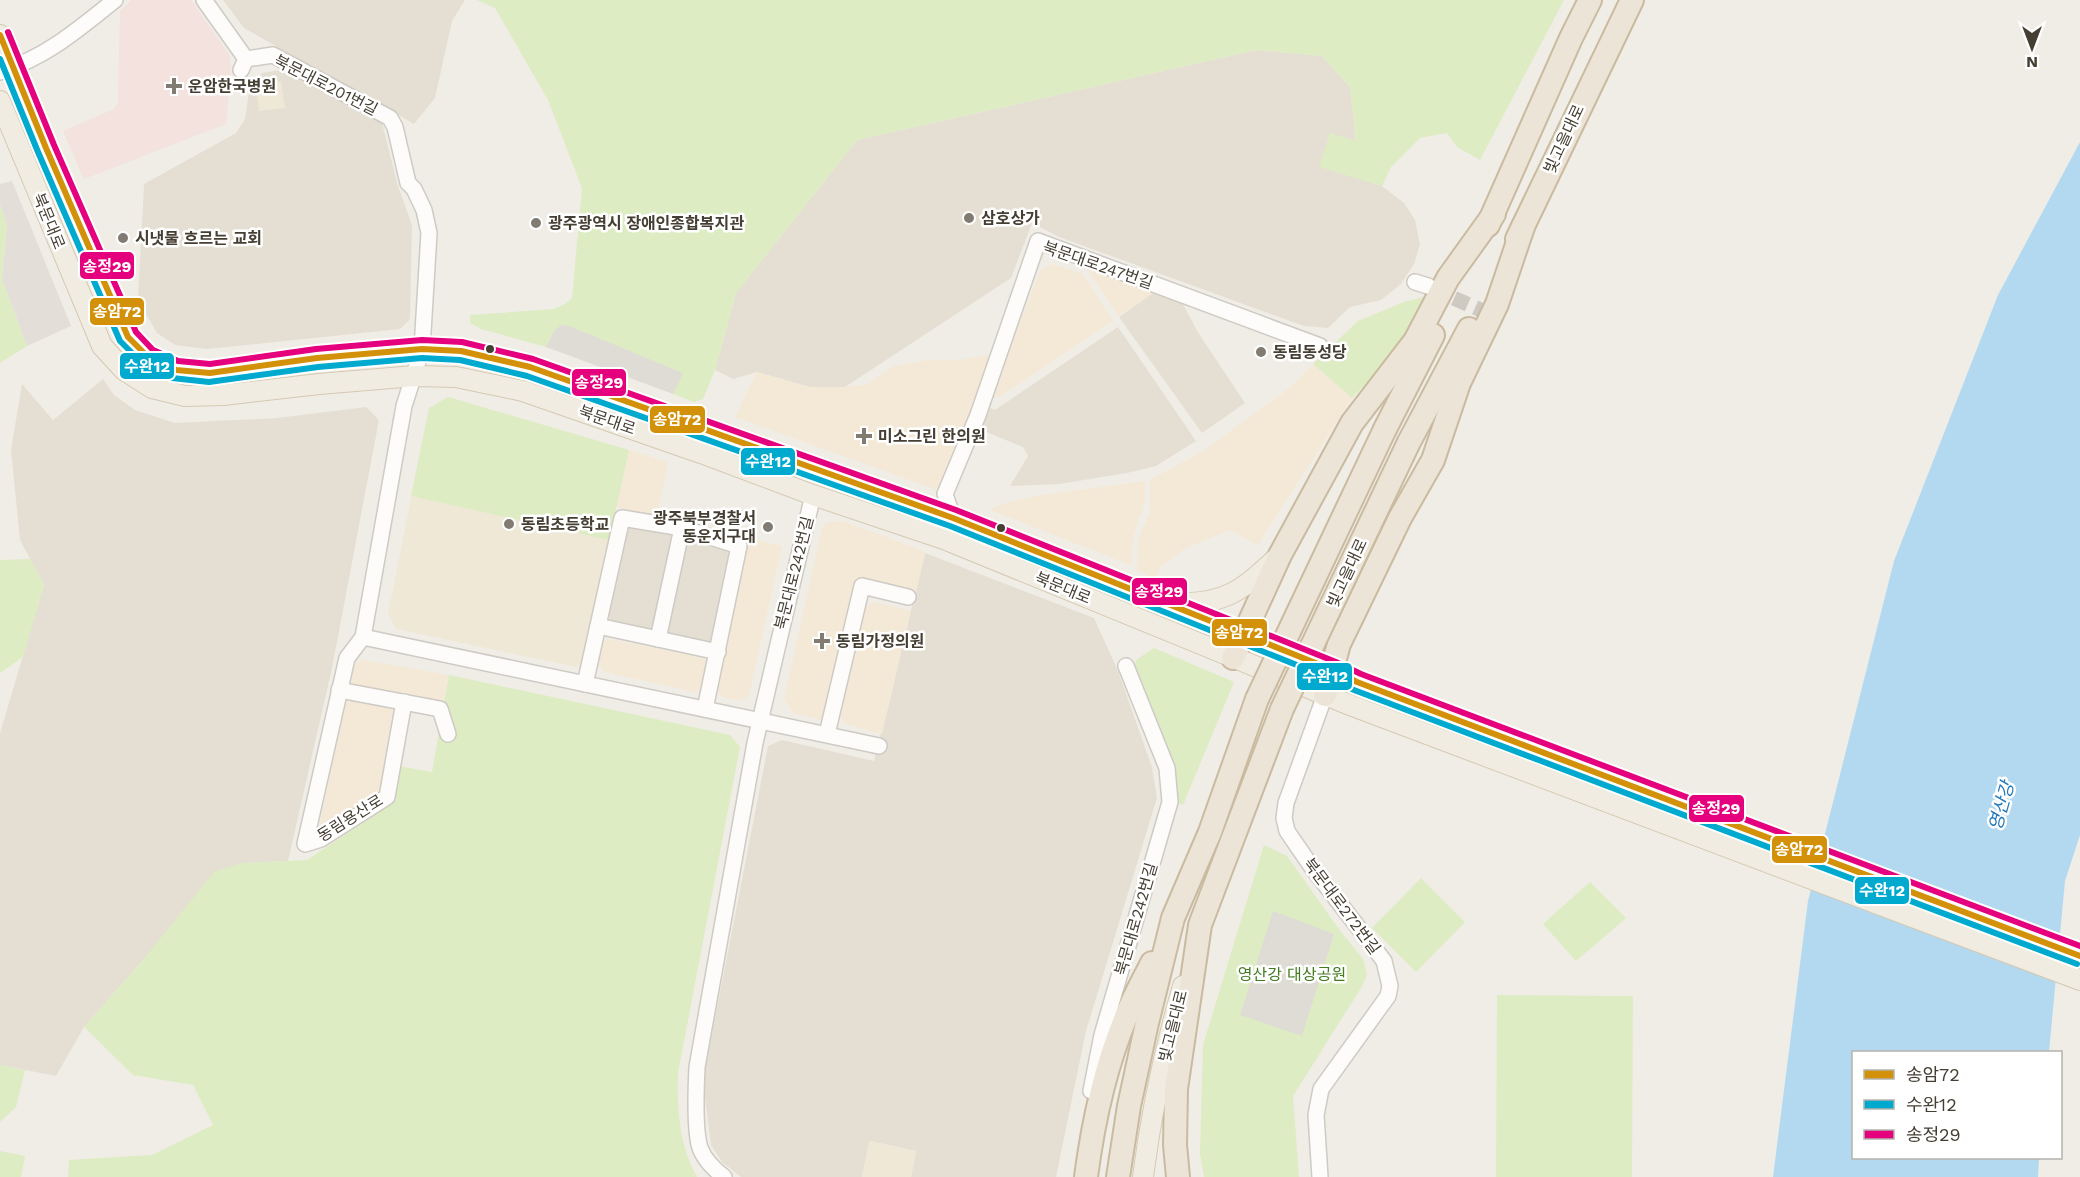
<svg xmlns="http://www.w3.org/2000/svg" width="2080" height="1177" font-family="'Work Sans','Noto Sans KR',sans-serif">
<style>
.residential{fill:#e5dfd3}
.commercial{fill:#f4e9d7}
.industrial{fill:#e3ded7}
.education{fill:#efe8d7}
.medical{fill:#f3e2dd}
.green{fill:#ddecc3}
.parking{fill:#dfdcd6}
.water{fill:#b3d9f1}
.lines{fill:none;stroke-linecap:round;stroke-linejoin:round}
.minor-tunnel{stroke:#cecac2;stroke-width:15;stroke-dasharray:15 8;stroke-linecap:butt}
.minor-casing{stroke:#cecac4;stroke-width:18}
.major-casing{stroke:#d4c9b2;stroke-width:22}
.highway-casing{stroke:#caba9f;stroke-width:26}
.minor{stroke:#fdfcfb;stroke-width:15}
.major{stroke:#f1ece2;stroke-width:20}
.highway{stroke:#ece4d7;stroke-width:22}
.highway-bridge-casing{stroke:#caba9f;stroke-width:26;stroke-linecap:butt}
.highway-bridge{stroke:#ece4d7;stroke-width:22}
.bus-1-casing{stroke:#fff;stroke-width:10}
.bus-2-casing{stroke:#fff;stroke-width:10}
.bus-3-casing{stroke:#fff;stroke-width:10}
.bus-1{stroke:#d3910a;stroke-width:6}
.bus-2{stroke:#00a9ce;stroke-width:6}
.bus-3{stroke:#e5007d;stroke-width:6}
.poi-dot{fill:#817b72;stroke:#fff;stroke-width:2}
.bus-dot{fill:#453e33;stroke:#fff;stroke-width:2}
.labels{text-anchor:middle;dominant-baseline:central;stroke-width:5;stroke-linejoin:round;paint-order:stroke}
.street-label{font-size:16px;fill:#453e33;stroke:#fff}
.poi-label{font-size:16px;font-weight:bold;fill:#453e33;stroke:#fff;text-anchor:start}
.park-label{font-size:16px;fill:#437b21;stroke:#fff}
.water-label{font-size:18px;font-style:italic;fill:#237aba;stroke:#fff}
.line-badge{stroke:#fff;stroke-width:2}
.badge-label{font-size:16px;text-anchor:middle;font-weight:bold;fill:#fff}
</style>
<rect width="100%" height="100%" fill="#f0ede6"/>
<!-- residential -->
<g class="residential">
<path d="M223 0H465L452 21 435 98 414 124 244 28Z"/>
<path d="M1256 50 1322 56 1350 87 1360 179 1382 186 1404 203 1415 220 1420 244 1414 264 1401 284 1381 300 1350 307 1328 328 1304 326 1059 237 1032 223 1011 278 845 387H810L757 372 733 379 715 370 736 293 857 140Z"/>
<path d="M281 70 382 123 398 186 412 225 410 319 400 329 207 349 175 345 157 333 138 300 144 184 236 133 245 119 250 84 262 73Z"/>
<path d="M1156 291 1181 301 1199 334 1245 403 1202 433 1119 317Z"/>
<path d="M1118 327 1196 441 1156 466 1127 473 1059 484 1010 486 1028 456 1023 447 979 429 990 408 995 410Z"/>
<path d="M103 379 114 395 135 410 175 423 277 418 366 407 379 420 332 668 288 861 242 863 143 960 84 1027 56 1076 0 1065V733L44 585 20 540 11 450 22 384 53 420Z"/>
<path d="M634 525 671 533 675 541 656 627 648 630 613 623 606 612 625 529Z"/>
<path d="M692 540 727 548 733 556 715 640 706 643 672 636 666 628 686 543Z"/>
<path d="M925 553 1094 618 1118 671 1152 767 1157 798 1086 1031 1056 1177H911L916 1151 870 1141 862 1177H741L722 1162 711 1145 705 1097V1070L768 746 782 740 874 761Z"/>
</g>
<!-- commercial -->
<g class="commercial">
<path d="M1053 264 1083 274 1113 321 1000 397 993 398 991 396 1041 269Z"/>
<path d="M1087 265 1156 291 1119 317 1085 267Z"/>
<path d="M994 354 940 491 735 417 757 372 810 387H845L868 384 894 366 927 360H959Z"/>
<path d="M1313 364 1352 398 1258 545 1230 530 1184 549 1161 567 1155 579 1137 570 1138 539 1150 513V480L1203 451 1291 387Z"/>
<path d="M629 450 668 462 657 516 616 507Z"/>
<path d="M1145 481V501L1133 538 1131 565 990 510 1001 504 1035 496Z"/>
<path d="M833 521H842L919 549 925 553 916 593 858 579 829 715 820 720 793 713 784 699 822 528 825 524Z"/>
<path d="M748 538 782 546 749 695 745 699 736 700 722 697 716 688Z"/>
<path d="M874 602 911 611 882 734 845 724 839 714 863 608Z"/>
<path d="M609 639 704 658 711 667 706 687 695 692 604 672 597 662 601 643Z"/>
<path d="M363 660 449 675 444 704 356 689 352 684 351 675 352 665Z"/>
<path d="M354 699 393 706 396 709 382 794 326 828 320 823 345 704Z"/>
</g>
<!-- industrial -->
<path class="industrial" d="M12 181 71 326 27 346 2 279 7 226 0 204V184Z"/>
<!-- education -->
<g class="education">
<path d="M281 82 285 108 259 111 257 95 263 84Z"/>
<path d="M448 397 629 450 583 662 576 667 396 629 388 614 429 408Z"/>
<path d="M869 1141 916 1151 911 1177H862Z"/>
</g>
<!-- medical -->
<path class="medical" d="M131 0H191L230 56 231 70 226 124 84 179 63 131 114 109 118 102 120 12Z"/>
<!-- green -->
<g class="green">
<path d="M477 0H1564L1480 160 1457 147 1447 133 1420 138 1391 167 1382 186 1319 167 1330 133 1356 141 1350 87 1322 56 1256 50 857 140 736 293 715 370 703 399 694 402 673 394 682 373 561 325 554 331 546 347 481 329 470 323V315L554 309 565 304 572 298 582 188 548 100 495 8Z"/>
<path d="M0 204 7 226 2 279 27 346 0 363Z"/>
<path d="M1423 297 1407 340 1352 398 1313 364 1358 321 1404 302Z"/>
<path d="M448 397 629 450 609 540 411 496 429 408Z"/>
<path d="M30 559 44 585 23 657 0 673V560Z"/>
<path d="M1154 648 1234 682 1183 805 1176 802 1173 770 1135 666 1136 660Z"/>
<path d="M449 675 730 735 740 747 678 1073C677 1109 679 1145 697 1177H68L69 1160 152 1155 213 1125 193 1085 133 1075 84 1027 143 960 214 872 242 863 307 860 391 804 399 766 432 772Z"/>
<path d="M1264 845 1287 856 1341 932 1363 959 1367 975 1361 988 1293 1096 1299 1177H1204L1200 1154 1203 1045Z"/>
<path d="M1421 878 1465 922 1416 972 1372 928Z"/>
<path d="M1590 882 1626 918 1576 961 1543 924Z"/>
<path d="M1497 995 1633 996 1632 1177H1496Z"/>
<path d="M0 1065 25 1070 16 1107 0 1122Z"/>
<path d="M0 1151 25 1156 21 1177H0Z"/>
</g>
<!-- parking -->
<g class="parking">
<path d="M561 325 569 326 683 373 673 394 546 347 554 331Z"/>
<path d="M1273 911 1334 934 1302 1036 1240 1015Z"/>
</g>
<!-- water -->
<path class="water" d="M2080 142V835L2065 881 2049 1052H1854V1158H2039L2038 1177H1773L1808 901 1894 561 1998 295Z"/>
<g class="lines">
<!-- minor-tunnel -->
<path class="minor-tunnel" d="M1433 289 1499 318"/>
<!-- minor casing -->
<g class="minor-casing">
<g id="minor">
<path d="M204 0 246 59 241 70"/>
<path d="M246 59 273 55 390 118 395 127 408 183 414 189 424 210 429 233 422 349 404 406 363 637 347 658 305 844 321 839 387 797 404 702"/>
<path d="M0 72C48 56 76 31 115 0"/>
<path d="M1415 282 1428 286"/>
<path d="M944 539 953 518 945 494 978 415 1038 241 1320 346"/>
<path d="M598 626 718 652"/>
<path d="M363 637 879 746"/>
<path d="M658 639 682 528"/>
<path d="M585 684 622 518 682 528 739 546 705 709"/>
<path d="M339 690 440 709 448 734"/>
<path d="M827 734 862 586 908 597"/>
<path d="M1091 1091 1102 1035 1170 802 1167 768 1126 666"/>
<path d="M724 1177C715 1170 704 1159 700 1148 694 1129 696 1088 697 1067L755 743 813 495"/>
<path d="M1320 1177 1316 1115 1321 1089 1388 996 1390 986 1384 961 1311 866 1287 831 1284 818 1286 803 1325 695"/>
</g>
</g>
<!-- major casing -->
<g class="major-casing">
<g id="major">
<path d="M0 35 46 148 128 337 148 357 176 370 210 373 317 358 422 349 461 351 530 367 953 518 1333 670 1357 682 2080 956"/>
<path d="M0 101 102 346 124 370 152 388 185 396 224 395 319 384 415 376 456 377 523 391 701 453 813 495 944 539 1350 705 2080 980"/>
<path d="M1175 603C1226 605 1242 590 1278 557"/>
<path d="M1143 1177C1151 1113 1165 1048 1183 986"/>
</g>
</g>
<!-- highway casing -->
<g class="highway-casing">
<g id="highway">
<path d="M1488 225 1571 38 1590 0"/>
<path d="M1517 239 1632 0"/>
<path d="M1385 429 1433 335"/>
<path d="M1409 442 1469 329"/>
<path d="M1233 658 1280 555 1352 423 1415 341 1448 278 1494 214"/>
<path d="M1325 695 1339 644 1400 518 1433 460 1459 383 1497 304 1523 227"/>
<path d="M1086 1177C1093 1123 1105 1067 1126 1017 1133 998 1143 981 1152 963"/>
<path d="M1118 1177 1129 1106 1147 1023 1173 918 1210 832 1257 699"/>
<path d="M1178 1177 1175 1145 1176 1089 1200 925 1282 709"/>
</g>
</g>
<!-- minor -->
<use href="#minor" class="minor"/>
<!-- major -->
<use href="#major" class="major"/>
<!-- highway -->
<use href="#highway" class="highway"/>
<!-- highway-bridge casing -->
<g class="highway-bridge-casing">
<g id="highway-bridge">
<path d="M1257 699 1385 429"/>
<path d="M1282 709 1409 442"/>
</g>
</g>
<!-- highway-bridge -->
<use href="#highway-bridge" class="highway-bridge"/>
<!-- bus-1 casing -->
<g class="bus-1-casing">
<path id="bus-1" d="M0 35 46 148 128 337 148 357 176 370 210 373 317 358 422 349 461 351 530 367 953 518 1333 670 1357 682 2080 956"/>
</g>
<!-- bus-2 casing -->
<g class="bus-2-casing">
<path id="bus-2" d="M0 59 38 152 120 341 143 364 172 378 209 382 318 367 422 358 460 360 527 376 950 526 1329 678 1354 690 2077 964"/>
</g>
<!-- bus-3 casing -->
<g class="bus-3-casing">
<path id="bus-3" d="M8 32 54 145 136 332 153 350 178 361 210 364 316 349 422 340 462 342 533 359 956 510 1336 662 1361 674 2080 946"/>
</g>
<!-- bus-1 -->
<use href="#bus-1" class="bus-1"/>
<!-- bus-2 -->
<use href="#bus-2" class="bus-2"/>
<!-- bus-3 -->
<use href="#bus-3" class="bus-3"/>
</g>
<!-- markers -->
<g class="poi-dot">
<path d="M171 77h6v6h6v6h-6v6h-6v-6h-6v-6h6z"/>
<circle cx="969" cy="218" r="6"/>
<circle cx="536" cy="223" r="6"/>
<circle cx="123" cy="238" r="6"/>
<circle cx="1261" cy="352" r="6"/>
<path d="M861 427h6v6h6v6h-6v6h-6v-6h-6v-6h6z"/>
<circle cx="509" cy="524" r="6"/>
<circle cx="768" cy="527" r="6"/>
<path d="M819 632h6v6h6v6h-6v6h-6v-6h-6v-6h6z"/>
</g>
<g class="bus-dot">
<circle cx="490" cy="349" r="5"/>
<circle cx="1001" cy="528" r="5"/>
</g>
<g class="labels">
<!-- street labels -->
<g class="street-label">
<text transform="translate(326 85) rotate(27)">북문대로201번길</text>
<text transform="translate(1564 139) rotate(-65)">빛고을대로</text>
<text transform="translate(49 221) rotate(68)">북문대로</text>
<text transform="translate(1098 265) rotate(19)">북문대로247번길</text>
<text transform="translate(607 420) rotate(19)">북문대로</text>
<text transform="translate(794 573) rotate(-76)">북문대로242번길</text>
<text transform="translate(1347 573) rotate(-65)">빛고을대로</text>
<text transform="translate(1063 588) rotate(22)">북문대로</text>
<text transform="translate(350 818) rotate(-32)">동림용산로</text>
<text transform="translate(1342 906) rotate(53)">북문대로272번길</text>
<text transform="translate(1136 919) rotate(-74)">북문대로242번길</text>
<text transform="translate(1173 1026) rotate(-76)">빛고을대로</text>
</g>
<!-- poi labels -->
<g class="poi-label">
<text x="188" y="86">운암한국병원</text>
<text x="981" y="218">삼호상가</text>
<text x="548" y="223">광주광역시 장애인종합복지관</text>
<text x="135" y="238">시냇물 흐르는 교회</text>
<text x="1273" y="352">동림동성당</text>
<text x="878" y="436">미소그린 한의원</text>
<text x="756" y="518" text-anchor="end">광주북부경찰서<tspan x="756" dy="18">동운지구대</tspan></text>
<text x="521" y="524">동림초등학교</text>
<text x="836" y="641">동림가정의원</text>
</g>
<!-- park labels -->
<g class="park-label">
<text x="1292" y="974">영산강 대상공원</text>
</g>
<!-- water labels -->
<g class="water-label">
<text transform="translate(2001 806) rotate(-74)">영산강</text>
</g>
</g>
<g class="line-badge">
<rect x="79" y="251" width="56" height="29" rx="6" fill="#e5007d"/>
<rect x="89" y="297" width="56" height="29" rx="6" fill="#d3910a"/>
<rect x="119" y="352" width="56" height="28" rx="6" fill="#00a9ce"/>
<rect x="571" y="368" width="56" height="29" rx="6" fill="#e5007d"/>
<rect x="649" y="405" width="57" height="29" rx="6" fill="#d3910a"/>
<rect x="740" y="447" width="56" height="29" rx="6" fill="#00a9ce"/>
<rect x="1131" y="577" width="57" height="29" rx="6" fill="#e5007d"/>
<rect x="1211" y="618" width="57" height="29" rx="6" fill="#d3910a"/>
<rect x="1296" y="662" width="57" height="29" rx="6" fill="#00a9ce"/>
<rect x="1688" y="794" width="57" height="29" rx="6" fill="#e5007d"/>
<rect x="1771" y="835" width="57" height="29" rx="6" fill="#d3910a"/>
<rect x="1854" y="876" width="56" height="29" rx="6" fill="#00a9ce"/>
</g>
<g class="badge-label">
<text x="107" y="272">송정29</text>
<text x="117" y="317">송암72</text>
<text x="147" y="372">수완12</text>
<text x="599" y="388">송정29</text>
<text x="677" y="425">송암72</text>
<text x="768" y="467">수완12</text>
<text x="1159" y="597">송정29</text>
<text x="1239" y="638">송암72</text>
<text x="1325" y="682">수완12</text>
<text x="1716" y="814">송정29</text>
<text x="1799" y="855">송암72</text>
<text x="1882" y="896">수완12</text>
</g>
<!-- legend -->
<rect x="1852" y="1051" width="210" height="108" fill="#ffffff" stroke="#b5b2ad" stroke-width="1.5"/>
<rect x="1864" y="1070" width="30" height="9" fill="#d3910a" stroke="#b5b2ad" stroke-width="1.5"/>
<text x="1906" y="1081" font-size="18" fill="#453e33">송암72</text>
<rect x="1864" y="1100" width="30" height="9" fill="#00a9ce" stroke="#b5b2ad" stroke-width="1.5"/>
<text x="1906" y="1111" font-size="18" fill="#453e33">수완12</text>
<rect x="1864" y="1130" width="30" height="9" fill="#e5007d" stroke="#b5b2ad" stroke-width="1.5"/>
<text x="1906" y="1141" font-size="18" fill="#453e33">송정29</text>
<!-- north arrow -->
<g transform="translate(2032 48) rotate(180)" stroke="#ffffff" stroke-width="4.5" paint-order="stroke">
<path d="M0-4.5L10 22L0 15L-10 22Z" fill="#453e33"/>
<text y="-9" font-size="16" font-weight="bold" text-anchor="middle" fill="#453e33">N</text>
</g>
</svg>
